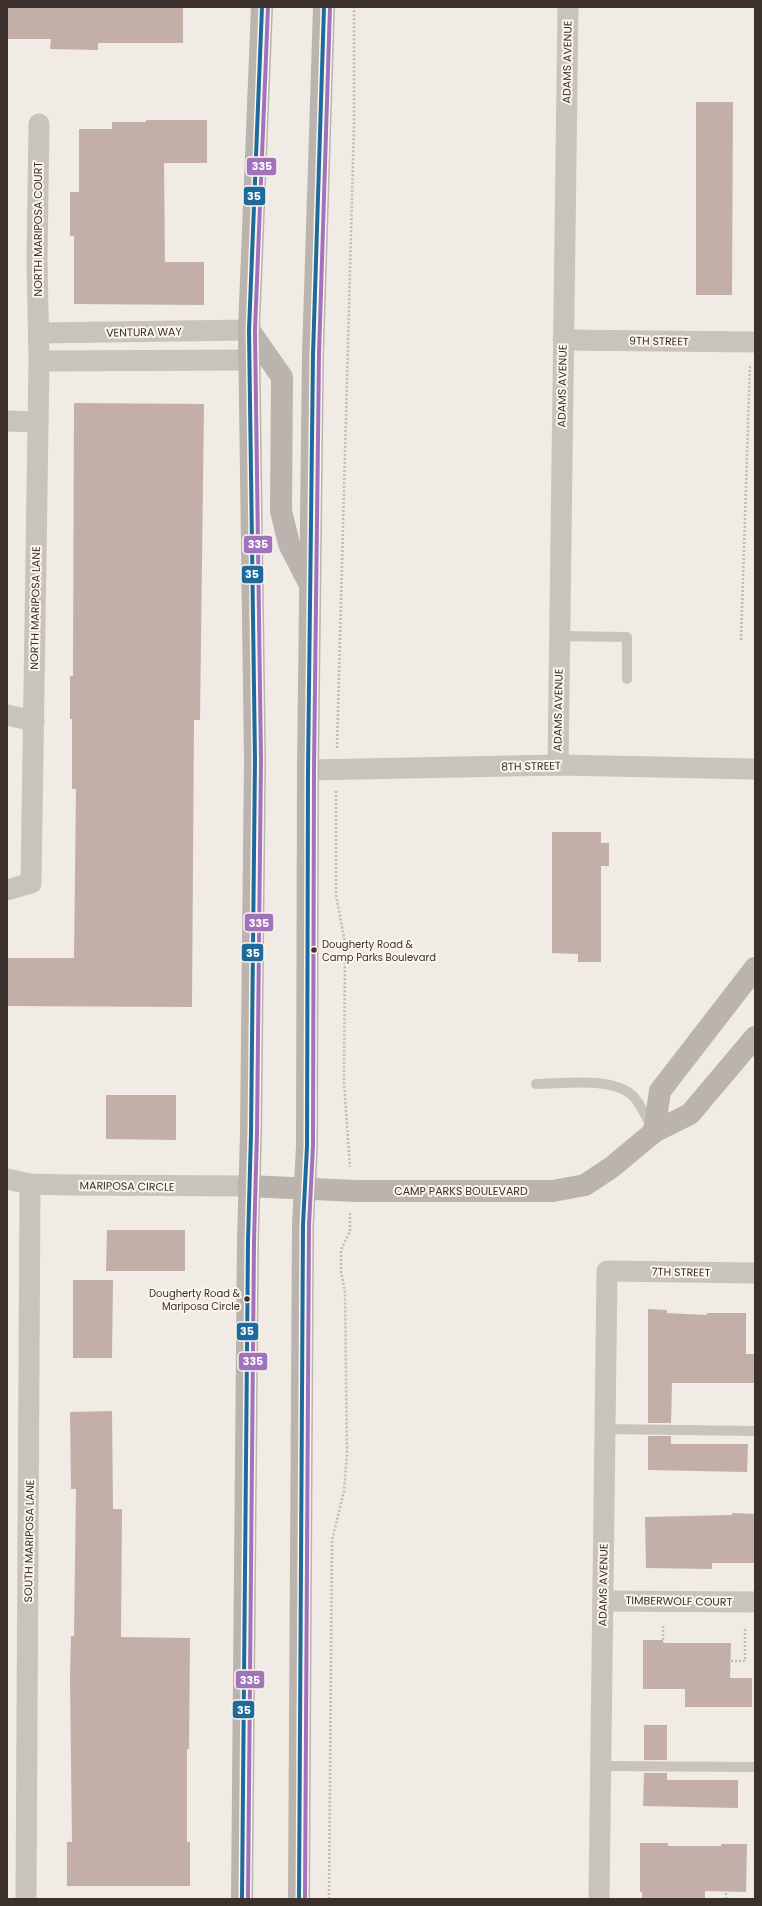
<svg xmlns="http://www.w3.org/2000/svg" width="762" height="1906" font-family="Poppins,sans-serif">
<style>
.building{fill:#c3afa7}
.lines{fill:none;stroke-linecap:round;stroke-linejoin:round}
.path{stroke:#c2bbb6;stroke-width:2.5;stroke-dasharray:2 2;stroke-linecap:butt}
.lane{stroke:#c9c3be;stroke-width:10}
.street{stroke:#c9c3be;stroke-width:21}
.secondary{stroke:#bab3ae;stroke-width:22}
.bus-1-casing{stroke:#fbf5ee;stroke-width:7}
.bus-2-casing{stroke:#fbf5ee;stroke-width:7}
.bus-1{stroke:#1e6b9b;stroke-width:4}
.bus-2{stroke:#a173ba;stroke-width:4}
.bus-dot{fill:#3b302b;stroke:#fbf5ee;stroke-width:1.5}
.labels{text-anchor:middle;dominant-baseline:central;stroke-width:4;stroke-linejoin:round;paint-order:stroke}
.bus-label{font-size:10px;fill:#3b302b;stroke:#fbf5ee;text-anchor:start}
.street-label{font-size:11px;fill:#3b302b;stroke:#fbf5ee}
.line-badge{stroke:#fbf5ee;stroke-width:1.5}
.badge-label{font-size:11px;text-anchor:middle;font-weight:bold;fill:#fff}
</style>
<rect width="100%" height="100%" fill="#f0ebe5"/>
<!-- building -->
<g class="building">
<path d="M7 7H183V43H98V50L50 49 51 39H7Z"/>
<path d="M696 102H733L732 295H696Z"/>
<path d="M146 120H207V163H164L165 262H204V305L74 304V236H70V192H79V129H112V122H146Z"/>
<path d="M74 403 204 404 200 720H194L192 1007 7 1006V958H74L76 789H72V719H70V676H73Z"/>
<path d="M552 832H601V843H609V866H601V962H578V954L552 953Z"/>
<path d="M106 1095H176V1140L106 1139Z"/>
<path d="M107 1230H185V1271H106Z"/>
<path d="M73 1280H113L112 1358H73Z"/>
<path d="M648 1309 667 1310V1313L707 1315V1313H746V1354H755V1383H672L671 1423H648Z"/>
<path d="M112 1411 113 1509H122L121 1637 190 1638 189 1749H187V1842H190V1886H67V1842H72L70 1679 71 1636H74L76 1489H71L70 1412Z"/>
<path d="M648 1436H671V1444H748L747 1472 648 1470Z"/>
<path d="M732 1513 755 1514V1563H712V1569L646 1568 645 1517 732 1515Z"/>
<path d="M643 1640H663V1643H731L730 1678H752V1707H685V1689H643Z"/>
<rect x="644" y="1725" width="23" height="35"/>
<path d="M644 1773H667V1780H738V1808L643 1806Z"/>
<path d="M640 1843H668V1846H721V1844H747L746 1892 705 1891V1899H642V1892H640Z"/>
</g>
<g class="lines">
<!-- path -->
<g class="path">
<path d="M741 640 750 364"/>
<path d="M337 748 354 124V7"/>
<path d="M336 791V895L345 943 344 1083 350 1167"/>
<path d="M663 1626V1643"/>
<path d="M731 1661H745V1627"/>
<path d="M329 1899 332 1540 344 1491 347 1454 345 1292 341 1272V1250L350 1231V1212"/>
<path d="M726 1899V1891"/>
</g>
<!-- lane -->
<g class="lane">
<path d="M559 636 627 637V679"/>
<path d="M536 1084C563 1084 614 1076 634 1097 641 1105 646 1117 651 1126"/>
<path d="M605 1429 755 1431"/>
<path d="M601 1766 755 1767"/>
</g>
<!-- street -->
<g class="street">
<path d="M39 333 249 330"/>
<path d="M563 340 755 342"/>
<path d="M39 361 249 360"/>
<path d="M7 421 38 422"/>
<path d="M7 715 34 721"/>
<path d="M558 765 568 7"/>
<path d="M308 770 558 765 755 769"/>
<path d="M7 890 31 883 39 361 37 260 39 124"/>
<path d="M7 1179 30 1184 69 1185 248 1186"/>
<path d="M603 1601 755 1602"/>
<path d="M26 1899 30 1184"/>
<path d="M599 1899 607 1271 755 1273"/>
</g>
<!-- secondary -->
<g class="secondary">
<path d="M249 330 282 377 281 511 289 544 309 583"/>
<path d="M654 1132 660 1091 755 968"/>
<path d="M248 1186 356 1191H553L585 1185 612 1167 654 1132 690 1114 755 1037"/>
<path d="M242 1899 248 1241 251 1133 255 759 249 330 262 7"/>
<path d="M299 1899 303 1225 307 1146 308 770 313 355 324 7"/>
</g>
<!-- bus-1 casing -->
<g class="bus-1-casing">
<g id="bus-1">
<path d="M242 1899 248 1241 251 1133 255 759 249 330 262 7"/>
<path d="M299 1899 303 1225 307 1146 308 770 313 355 324 7"/>
</g>
</g>
<!-- bus-2 casing -->
<g class="bus-2-casing">
<g id="bus-2">
<path d="M248 1899 254 1241 257 1133 261 759 255 330 268 7"/>
<path d="M305 1899 309 1225 313 1146 314 770 319 355 330 7"/>
</g>
</g>
<!-- bus-1 -->
<use href="#bus-1" class="bus-1"/>
<!-- bus-2 -->
<use href="#bus-2" class="bus-2"/>
</g>
<!-- markers -->
<g class="bus-dot">
<circle cx="314" cy="950" r="3.5"/>
<circle cx="247" cy="1299" r="3.5"/>
</g>
<g class="labels">
<!-- bus labels -->
<g class="bus-label">
<text x="322" y="944">Dougherty Road &amp;<tspan x="322" dy="13">Camp Parks Boulevard</tspan></text>
<text x="240" y="1293" text-anchor="end">Dougherty Road &amp;<tspan x="240" dy="13">Mariposa Circle</tspan></text>
</g>
<!-- street labels -->
<g class="street-label">
<text transform="translate(567 62) rotate(-89)">ADAMS AVENUE</text>
<text transform="translate(38 229) rotate(-90)">NORTH MARIPOSA COURT</text>
<text transform="translate(144 332) rotate(-1)">VENTURA WAY</text>
<text transform="translate(659 341) rotate(1)">9TH STREET</text>
<text transform="translate(562 386) rotate(-89)">ADAMS AVENUE</text>
<text transform="translate(35 608) rotate(-89)">NORTH MARIPOSA LANE</text>
<text transform="translate(558 710) rotate(-89)">ADAMS AVENUE</text>
<text transform="translate(531 766) rotate(-1)">8TH STREET</text>
<text transform="translate(127 1186) rotate(1)">MARIPOSA CIRCLE</text>
<text x="461" y="1191">CAMP PARKS BOULEVARD</text>
<text transform="translate(681 1272) rotate(1)">7TH STREET</text>
<text transform="translate(29 1541) rotate(-89)">SOUTH MARIPOSA LANE</text>
<text transform="translate(603 1585) rotate(-89)">ADAMS AVENUE</text>
<text transform="translate(679 1601) rotate(1)">TIMBERWOLF COURT</text>
</g>
</g>
<g class="line-badge">
<rect x="246" y="157" width="31" height="19" rx="4" fill="#a173ba"/>
<rect x="243" y="186" width="23" height="20" rx="4" fill="#1e6b9b"/>
<rect x="243" y="535" width="30" height="19" rx="4" fill="#a173ba"/>
<rect x="241" y="565" width="23" height="19" rx="4" fill="#1e6b9b"/>
<rect x="244" y="913" width="30" height="19" rx="4" fill="#a173ba"/>
<rect x="241" y="943" width="23" height="19" rx="4" fill="#1e6b9b"/>
<rect x="236" y="1322" width="23" height="19" rx="4" fill="#1e6b9b"/>
<rect x="238" y="1352" width="30" height="19" rx="4" fill="#a173ba"/>
<rect x="235" y="1670" width="30" height="19" rx="4" fill="#a173ba"/>
<rect x="232" y="1700" width="23" height="19" rx="4" fill="#1e6b9b"/>
</g>
<g class="badge-label">
<text x="262" y="170">335</text>
<text x="254" y="200">35</text>
<text x="258" y="548">335</text>
<text x="252" y="578">35</text>
<text x="259" y="927">335</text>
<text x="253" y="957">35</text>
<text x="247" y="1335">35</text>
<text x="253" y="1365">335</text>
<text x="250" y="1684">335</text>
<text x="244" y="1714">35</text>
</g>
<!-- border -->
<rect width="762" height="1906" fill="none" stroke="#3b302b" stroke-width="16"/>
</svg>
